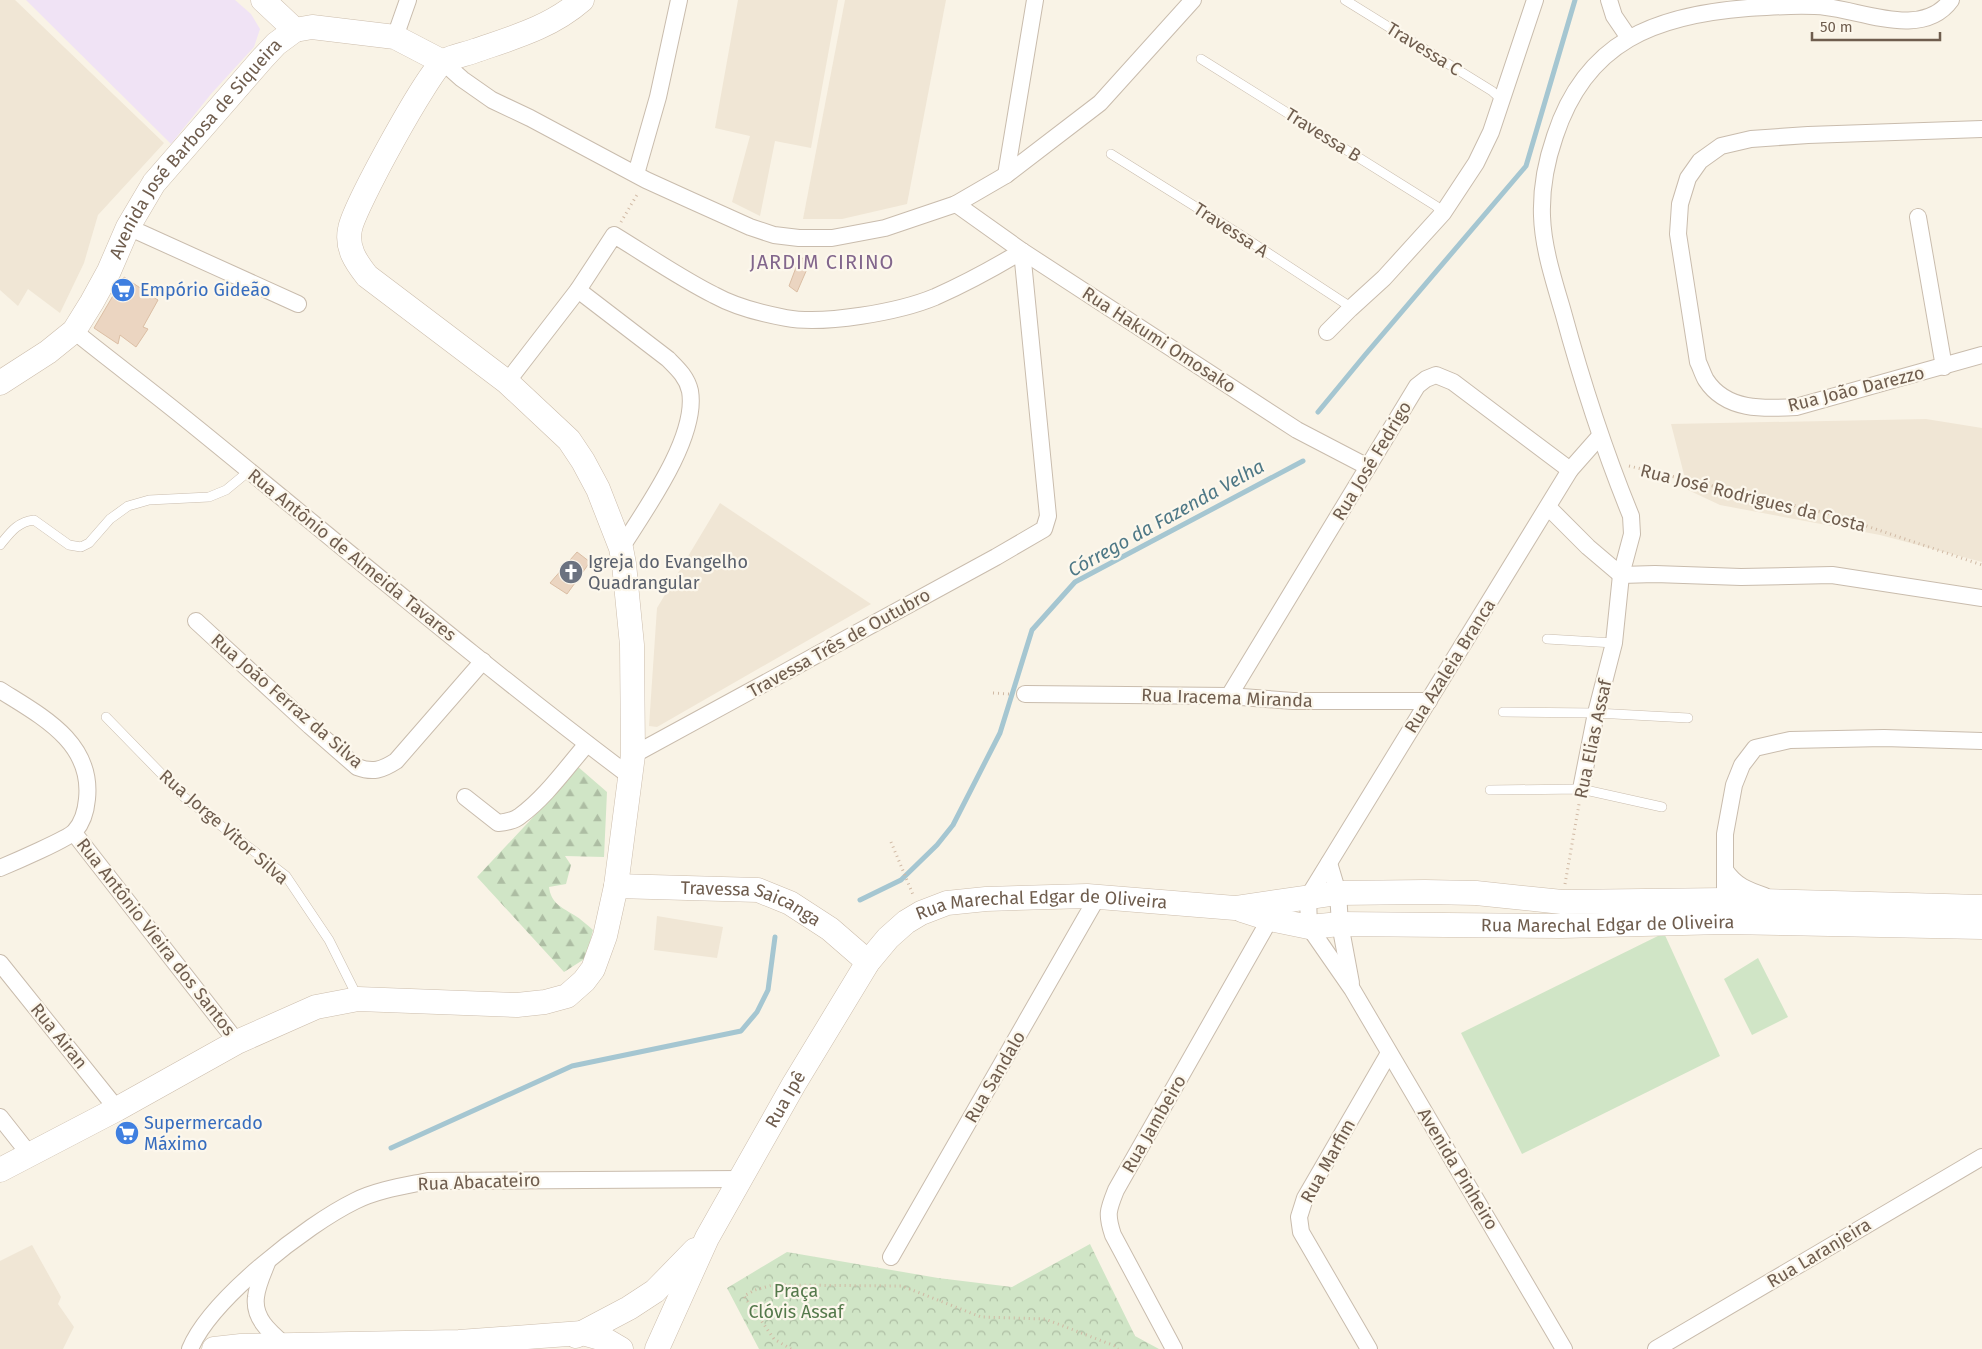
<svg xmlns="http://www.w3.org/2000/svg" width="1982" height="1349" font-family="'Fira Sans',sans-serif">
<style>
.residential{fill:#f0e6d5}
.education{fill:#f0e3f5}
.grass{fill:#d0e5c6}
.forest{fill:url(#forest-firs)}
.park{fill:url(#park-crowns)}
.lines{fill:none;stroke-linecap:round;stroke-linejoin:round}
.stream{stroke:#a5c6d1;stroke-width:5}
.building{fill:#ebd5c1;stroke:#dbbea4}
.lane-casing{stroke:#c9bcad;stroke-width:10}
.street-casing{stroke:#c9bcad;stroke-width:18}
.secondary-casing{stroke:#ccbdac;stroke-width:25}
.path{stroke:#d0b9a4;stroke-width:3;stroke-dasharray:1 4;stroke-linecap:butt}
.lane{stroke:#fff;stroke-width:9}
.street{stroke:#fff;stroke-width:16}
.secondary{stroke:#fff;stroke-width:24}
.labels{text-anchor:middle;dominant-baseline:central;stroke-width:4.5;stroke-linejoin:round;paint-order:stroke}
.street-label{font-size:18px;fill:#6f5d4e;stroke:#fcf7ec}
.shop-label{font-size:18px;fill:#366cbe;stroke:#fcf7ec;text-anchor:start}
.worship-label{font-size:18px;fill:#5b616d;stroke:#fcf7ec;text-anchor:start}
.park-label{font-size:18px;fill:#54794b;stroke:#fcf7ec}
.water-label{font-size:19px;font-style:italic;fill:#4e7886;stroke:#fcf7ec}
.quarter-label{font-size:20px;letter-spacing:1px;fill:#82668c;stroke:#fcf7ec}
</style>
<defs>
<pattern id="forest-firs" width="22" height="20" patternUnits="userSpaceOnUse" patternTransform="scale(1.25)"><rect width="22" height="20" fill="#d0e5c6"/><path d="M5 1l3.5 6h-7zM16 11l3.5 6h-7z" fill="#adbda3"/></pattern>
<pattern id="park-crowns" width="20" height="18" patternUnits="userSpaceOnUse" patternTransform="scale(1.25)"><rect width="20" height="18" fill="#d0e5c6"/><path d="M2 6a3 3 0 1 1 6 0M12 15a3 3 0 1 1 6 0" fill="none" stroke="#adbda3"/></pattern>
</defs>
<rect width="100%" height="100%" fill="#f9f3e6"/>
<!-- residential -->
<g class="residential">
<path d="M0 0H15L164 143 98 215 84 263 60 313 28 289 18 306 0 290Z"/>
<path d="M738 0H838L811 148 775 141 760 216 732 202 750 136 715 128Z"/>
<path d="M845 0H946L907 204 842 219H803Z"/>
<path d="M1926 419 1982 428V562L1880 535 1720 505 1688 490 1671 424Z"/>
<path d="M720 503 871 604 657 727 649 726 657 608Z"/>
<path d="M657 916 723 927 717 958 654 950Z"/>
<path d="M32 1245 61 1297 58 1304 74 1327 63 1349H0V1261Z"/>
</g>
<!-- education -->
<path class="education" d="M26 0H235L251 14 260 29 254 47 211 94 171 144Z"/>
<!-- grass -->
<g class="grass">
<path d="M1664 933 1720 1056 1522 1154 1461 1033Z"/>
<path d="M1758 958 1788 1017 1752 1035 1724 979Z"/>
</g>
<!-- forest -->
<path class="forest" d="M577 766 607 792 604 857 565 856 571 865 566 884 549 887C551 903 561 907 574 915 581 919 587 925 593 930L586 958 564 972 477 877 552 797Z"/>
<!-- park -->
<path class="park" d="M1090 1244 1135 1336 1159 1349H759L727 1288 787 1252 938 1278 1012 1287Z"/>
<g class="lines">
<!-- stream -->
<g class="stream">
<path d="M1318 412 1365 355 1526 166 1575 0"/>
<path d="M860 900 901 880 937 845 953 825 1000 733 1032 630 1075 582 1303 461"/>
<path d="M391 1148 572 1066 741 1031 757 1012 768 990 775 937"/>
</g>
</g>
<!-- building -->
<g class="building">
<path d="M800 257 810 262 797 292 789 286Z"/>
<path d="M124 277 158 300 143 327 148 329 136 347 120 335 118 344 94 328Z"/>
<path d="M577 552 590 562 567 594 550 583Z"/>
</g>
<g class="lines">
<!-- lane casing -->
<g class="lane-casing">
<g id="lane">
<path d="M1345 0 1492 91 1502 100"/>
<path d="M1201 59 1436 206 1443 213"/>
<path d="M1111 154 1236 232 1346 304 1350 309"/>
<path d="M0 545C10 533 17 522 34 520L69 545 81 547 89 543 110 519 128 506 149 500 209 497 226 490 249 471"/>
<path d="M1547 639 1614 643"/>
<path d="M1503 712 1596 713 1688 718"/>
<path d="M106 717 184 797 286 876 329 940 358 998"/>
<path d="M1490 790 1581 789 1662 807"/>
</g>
</g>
<!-- street casing -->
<g class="street-casing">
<g id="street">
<path d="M1609 0 1614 16 1629 38"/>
<path d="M395 37 408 0"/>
<path d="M443 62 462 79 492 100 530 118 646 180 690 200 750 227 774 235 799 238H832L885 228 956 204 1006 175 1100 103 1193 0"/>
<path d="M1982 129 1808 135 1751 139 1721 146 1700 161 1688 178 1680 204 1678 234 1698 362C1701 368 1703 375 1706 380 1726 411 1764 409 1796 407L1982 355"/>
<path d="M636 174 658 97 679 0"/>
<path d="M1006 175 1035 0"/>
<path d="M956 204 1022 251 1297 430 1368 467"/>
<path d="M1918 217 1944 367"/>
<path d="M128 227 298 304"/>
<path d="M578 290 668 359C677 368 687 377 690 391 698 437 645 510 621 548"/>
<path d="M74 331C115 364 158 396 198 429 342 546 483 666 631 777"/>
<path d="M1327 332 1350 309 1384 278 1443 213 1476 163 1491 132 1535 0"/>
<path d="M507 382 578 290 614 235C647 255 680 278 714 295 734 306 764 314 786 318 824 325 899 312 935 297 964 284 994 268 1022 251L1048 516 1044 529 996 557 633 755"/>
<path d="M1548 507 1588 547 1621 575 1655 574 1741 577 1832 575 1982 598"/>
<path d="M196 621 310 726 357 767C373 773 382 770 396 761L483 661"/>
<path d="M0 690C41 716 93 742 87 799 86 810 83 822 75 831 70 838 12 863 0 868"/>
<path d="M1025 694 1229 696 1293 701H1429"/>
<path d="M1229 696 1417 386 1426 379 1436 375 1453 382 1570 470"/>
<path d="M1581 789 1596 713 1614 643 1621 575 1632 534 1631 516C1604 450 1582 382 1563 312 1554 281 1543 248 1542 216 1541 188 1546 162 1555 136 1586 41 1656 15 1748 8 1773 7 1800 4 1826 7 1863 11 1923 39 1951 0"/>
<path d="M465 797 498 823C506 822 514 821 520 816 546 797 566 768 587 744"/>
<path d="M74 833 237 1042"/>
<path d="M1329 863 1338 893 1340 924 1351 983"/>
<path d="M1725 870C1736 886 1747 890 1765 896"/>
<path d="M1725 900V834L1734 785 1742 765 1755 748 1790 740 1884 738 1982 741"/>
<path d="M0 963 117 1109"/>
<path d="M0 1117 30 1155"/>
<path d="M891 1257 1098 896"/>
<path d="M267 1263C263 1273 257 1286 256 1297 253 1319 271 1333 286 1346"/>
<path d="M190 1349C211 1299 306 1225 355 1201 377 1190 404 1186 428 1181L741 1179"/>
<path d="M1174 1349 1113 1235C1106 1214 1108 1210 1116 1190L1270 919 1272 910"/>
<path d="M1369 1349 1301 1232 1299 1217 1305 1198 1389 1053"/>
<path d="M1564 1349 1352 989 1309 927 1308 897 1570 470 1600 436"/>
<path d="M1656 1349 1982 1157"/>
</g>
</g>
<!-- secondary casing -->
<g class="secondary-casing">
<g id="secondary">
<path d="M263 0 295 30"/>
<path id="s1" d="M0 383 48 352 74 331 92 302 109 271 128 227 154 183 262 59 276 44 295 30 312 27 395 37 443 62"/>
<path id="s2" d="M616 886 758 890 790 903 830 929 868 962"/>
<path id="s3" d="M1242 910 1270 919 1309 927 1340 924 1561 926 1724 922 1982 927"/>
<path d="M0 1170 117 1109 237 1042 316 1007 358 999 517 1005 545 1002 567 996 584 981 593 969 605 936 616 886 633 755 632 645 624 564 621 548 598 489 583 461 569 440 507 382 367 276C356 262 346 248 350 229 354 207 429 70 444 61 454 56 467 54 477 50 515 37 551 27 582 0"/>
<path d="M576 1336 629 1308 655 1291 695 1250"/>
<path d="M214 1349 241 1346 459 1342 582 1333 604 1339 621 1349"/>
<path id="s4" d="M657 1349 707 1238 794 1084 868 962 888 938 906 922 921 913 947 903 986 899 1087 896 1235 908 1338 893 1425 892 1476 893 1562 902 1725 900 1982 907"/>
</g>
</g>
<!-- path -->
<g class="path">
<path d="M621 222 638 193"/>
<path d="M1629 466 1834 515 1982 565"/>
<path d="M993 693 1009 694"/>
<path d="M891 842 914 897"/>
<path d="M1565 884 1579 804"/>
<path d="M791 1349 774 1339 744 1296 755 1290 773 1285 902 1286 981 1317 1045 1319 1115 1346 1118 1349"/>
</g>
<!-- lane -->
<use href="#lane" class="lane"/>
<!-- street -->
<use href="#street" class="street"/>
<!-- secondary -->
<use href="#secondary" class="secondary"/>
</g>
<!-- icons -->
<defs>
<g id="supermarket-disc" transform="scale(1.25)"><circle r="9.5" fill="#3f7fe0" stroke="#fcf7ec"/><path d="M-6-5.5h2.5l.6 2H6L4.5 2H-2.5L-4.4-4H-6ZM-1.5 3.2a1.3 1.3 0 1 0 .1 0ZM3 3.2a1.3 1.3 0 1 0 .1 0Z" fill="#fff"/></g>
<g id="church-disc" transform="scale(1.25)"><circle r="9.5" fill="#6b7280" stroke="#fcf7ec"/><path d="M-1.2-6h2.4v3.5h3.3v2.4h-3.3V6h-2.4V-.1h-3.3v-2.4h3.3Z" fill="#fff"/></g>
</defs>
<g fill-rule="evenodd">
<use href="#supermarket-disc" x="123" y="290"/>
<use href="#church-disc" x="571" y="572"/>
<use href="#supermarket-disc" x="127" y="1133"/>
</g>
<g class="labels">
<!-- street labels -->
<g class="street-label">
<text transform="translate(1424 49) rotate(32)">Travessa C</text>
<text transform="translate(1323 135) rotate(32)">Travessa B</text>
<text stroke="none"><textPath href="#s1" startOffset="311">Avenida José Barbosa de Siqueira</textPath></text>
<text transform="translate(1231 230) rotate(33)">Travessa A</text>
<text transform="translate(1159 340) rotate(33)">Rua Hakumi Omosako</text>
<text transform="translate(1856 389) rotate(-14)">Rua João Darezzo</text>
<text transform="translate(1372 461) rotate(-59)">Rua José Fedrigo</text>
<text transform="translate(1753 498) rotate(14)">Rua José Rodrigues da Costa</text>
<text transform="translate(352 555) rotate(39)">Rua Antônio de Almeida Tavares</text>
<text transform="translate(839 643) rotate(-29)">Travessa Três de Outubro</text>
<text transform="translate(1450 666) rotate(-58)">Rua Azaleia Branca</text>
<text transform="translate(1227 698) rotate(2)">Rua Iracema Miranda</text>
<text transform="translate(287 701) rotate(41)">Rua João Ferraz da Silva</text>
<text transform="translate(1593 739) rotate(-78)">Rua Elias Assaf</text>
<text transform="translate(224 827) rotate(41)">Rua Jorge Vitor Silva</text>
<text stroke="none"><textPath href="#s2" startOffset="138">Travessa Saicanga</textPath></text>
<text stroke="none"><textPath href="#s4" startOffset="636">Rua Marechal Edgar de Oliveira</textPath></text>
<text stroke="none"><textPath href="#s3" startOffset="368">Rua Marechal Edgar de Oliveira</textPath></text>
<text transform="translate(156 937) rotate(52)">Rua Antônio Vieira dos Santos</text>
<text transform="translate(59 1036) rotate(51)">Rua Airan</text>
<text transform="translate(995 1077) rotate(-60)">Rua Sandalo</text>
<text stroke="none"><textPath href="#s4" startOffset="281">Rua Ipê</textPath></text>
<text transform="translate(1154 1124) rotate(-60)">Rua Jambeiro</text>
<text transform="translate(1328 1161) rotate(-61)">Rua Marfim</text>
<text transform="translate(1458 1169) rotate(59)">Avenida Pinheiro</text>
<text transform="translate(479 1182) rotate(-2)">Rua Abacateiro</text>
<text transform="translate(1819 1253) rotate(-31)">Rua Laranjeira</text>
</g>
<!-- shop labels -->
<g class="shop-label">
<text x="140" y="290">Empório Gideão</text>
<text x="144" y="1123">Supermercado<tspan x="144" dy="21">Máximo</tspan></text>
</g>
<!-- worship labels -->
<g class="worship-label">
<text x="588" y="562">Igreja do Evangelho<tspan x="588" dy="21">Quadrangular</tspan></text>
</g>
<!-- park labels -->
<g class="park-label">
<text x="796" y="1291">Praça<tspan x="796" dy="21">Clóvis Assaf</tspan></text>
</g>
<!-- water labels -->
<g class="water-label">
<text transform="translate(1166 518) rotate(-29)">Córrego da Fazenda Velha</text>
</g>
<!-- quarter labels -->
<g class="quarter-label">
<text x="822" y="262">JARDIM CIRINO</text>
</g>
</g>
<!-- scale -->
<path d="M1812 32v8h128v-8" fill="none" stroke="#6f5d4e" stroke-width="2.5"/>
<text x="1820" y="32" font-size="15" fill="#6f5d4e" stroke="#fcf7ec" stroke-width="4" paint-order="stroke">50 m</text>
</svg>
